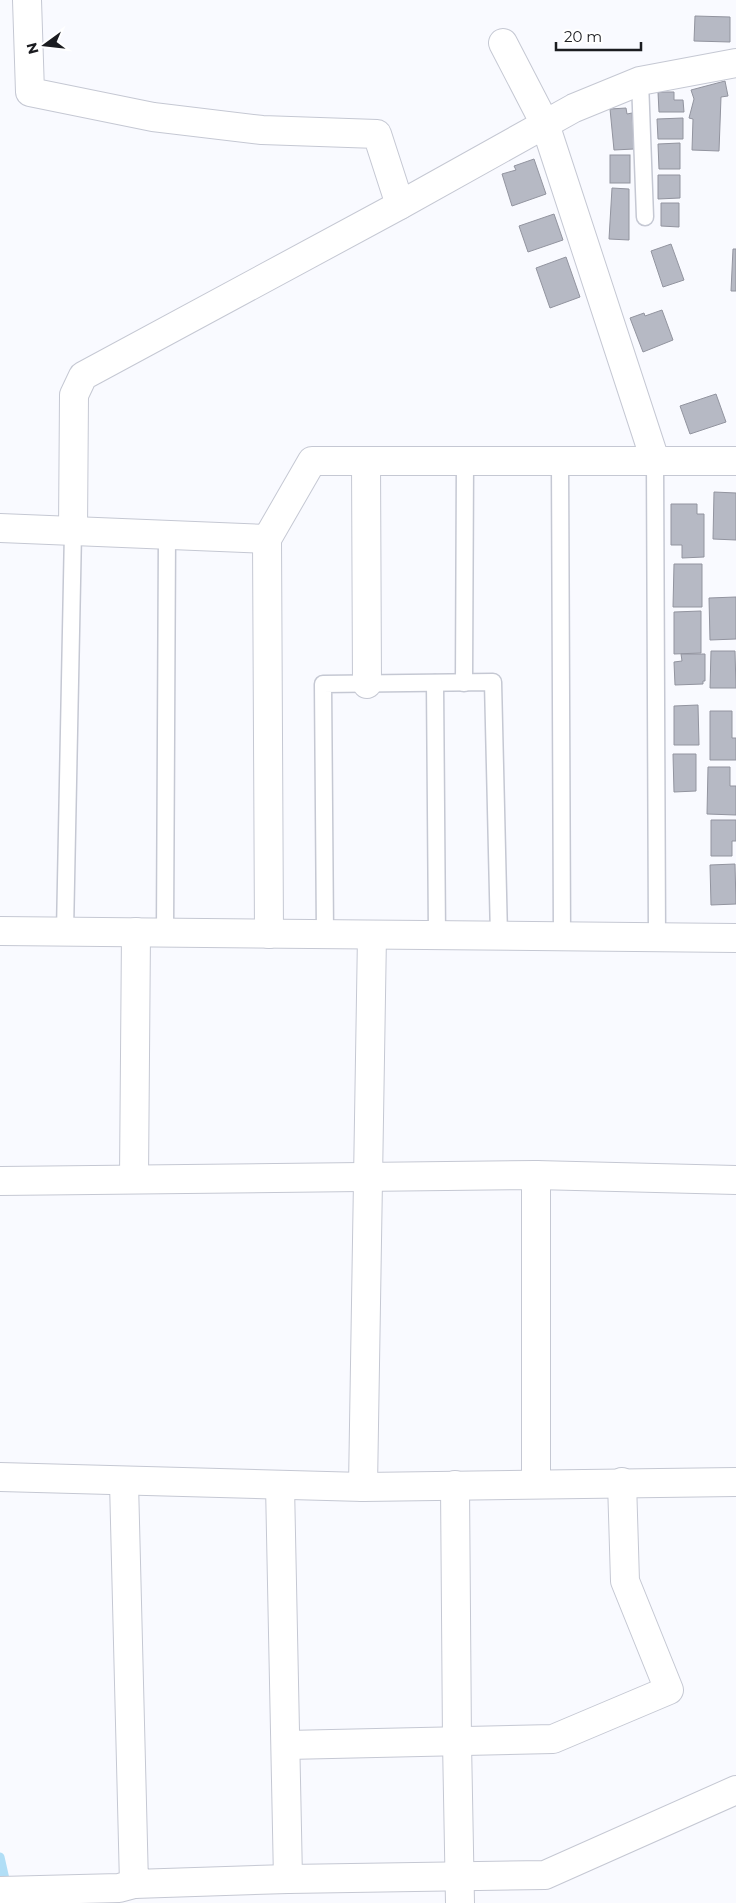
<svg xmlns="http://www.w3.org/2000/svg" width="736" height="1903" font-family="Montserrat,sans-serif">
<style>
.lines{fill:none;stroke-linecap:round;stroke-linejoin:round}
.stream{stroke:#b1def6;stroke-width:9}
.building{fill:#b6b9c4;stroke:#92949f}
.service-casing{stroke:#c5c8d3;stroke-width:19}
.minor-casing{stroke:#c5c8d3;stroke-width:30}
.service{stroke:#fff;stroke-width:16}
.minor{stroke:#fff;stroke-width:28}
</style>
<rect width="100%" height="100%" fill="#f9faff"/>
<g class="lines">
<!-- stream -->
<path class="stream" d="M0 1857 7 1888"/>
</g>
<!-- building -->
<g class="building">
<path d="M695 16 730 17V42L694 41Z"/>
<path d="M725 81 728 96 721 97 719 151 692 150 693 119 689 118 694 99 691 90Z"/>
<path d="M658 92H674V100H683L684 112H659Z"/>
<path d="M626 108 627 114 632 113 634 149 614 150 610 109Z"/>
<path d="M683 118V139H658L657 119Z"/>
<path d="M680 143V169H659L658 144Z"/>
<rect x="610" y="155" width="20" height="28"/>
<path d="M534 159 546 194 512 206 502 174 516 170 514 166Z"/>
<path d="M658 175H680V198L658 199Z"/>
<path d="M612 188 629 189V240L609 239Z"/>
<path d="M661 203H679V227L661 226Z"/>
<path d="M554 214 563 240 528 252 519 226Z"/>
<path d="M671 244 684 280 663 287 651 251Z"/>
<path d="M733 249H736V291H731Z"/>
<path d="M566 257 580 297 550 308 536 268Z"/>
<path d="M662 310 673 340 643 352 630 318 644 313 645 316Z"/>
<path d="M716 394 726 422 690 434 680 406Z"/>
<path d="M714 492 736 493V540L713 539Z"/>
<path d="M671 504H697V514H704V557L682 558V545H671Z"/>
<path d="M674 564H702V607H673Z"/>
<path d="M736 597V639L710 640 709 598Z"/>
<path d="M701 611V653L674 654V612Z"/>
<path d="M711 651H735L736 688H710Z"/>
<path d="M681 654H705V681H703V684L675 685 674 662 682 661Z"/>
<path d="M698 705 699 745H674V706Z"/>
<path d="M710 711H732V738H736V760H710Z"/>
<path d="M673 754H696V791L674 792Z"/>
<path d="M708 767H730V786H736V815L707 814Z"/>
<path d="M711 820H736V841H732V856H711Z"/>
<path d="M735 864 736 904 711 905 710 865Z"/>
</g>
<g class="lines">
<!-- service casing -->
<g class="service-casing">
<g id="service">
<path d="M640 81 645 217"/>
<path d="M560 460 562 936"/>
<path d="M655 460 657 937"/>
<path d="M435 683 437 935"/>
<path d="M464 683 465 460"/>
<path d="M65 932 73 531"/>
<path d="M165 933 167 535"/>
<path d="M325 934 323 684 493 682 499 936"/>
</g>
</g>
<!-- minor casing -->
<g class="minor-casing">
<g id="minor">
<path d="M27 0 30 92 153 117 262 130 377 134 400 205"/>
<path d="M503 43 545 124 655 460"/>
<path d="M366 461 367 684"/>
<path d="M0 528 267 539"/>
<path d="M73 531 74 395 83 376 400 205 574 108 640 81 736 63"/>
<path d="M0 931 736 938"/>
<path d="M269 934 267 539 312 461H736"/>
<path d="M536 1175V1484"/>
<path d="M134 1179 136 932"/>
<path d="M0 1181 536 1175 736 1180"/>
<path d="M0 1477 363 1487 736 1482"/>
<path d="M124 1482 134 1884 288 1879 545 1875 736 1790"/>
<path d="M280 1485 288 1879"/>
<path d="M455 1485 457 1742 460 1903"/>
<path d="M363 1487 372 935"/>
<path d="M287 1745 553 1739 669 1690 625 1581 622 1482"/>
<path d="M0 1891 119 1888 134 1884"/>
</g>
</g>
<!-- service -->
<use href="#service" class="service"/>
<!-- minor -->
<use href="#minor" class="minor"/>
</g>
<!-- north arrow -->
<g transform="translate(45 45) rotate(255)" stroke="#ffffff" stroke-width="4" paint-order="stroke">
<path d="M0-4L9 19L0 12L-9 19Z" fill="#1b1c20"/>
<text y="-8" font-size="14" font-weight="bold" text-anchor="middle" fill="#1b1c20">N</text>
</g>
<!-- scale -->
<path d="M556 42v8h85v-8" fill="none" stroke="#1b1c20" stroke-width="2.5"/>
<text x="564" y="42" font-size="15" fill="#1b1c20" stroke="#ffffff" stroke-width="4" paint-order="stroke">20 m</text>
</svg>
